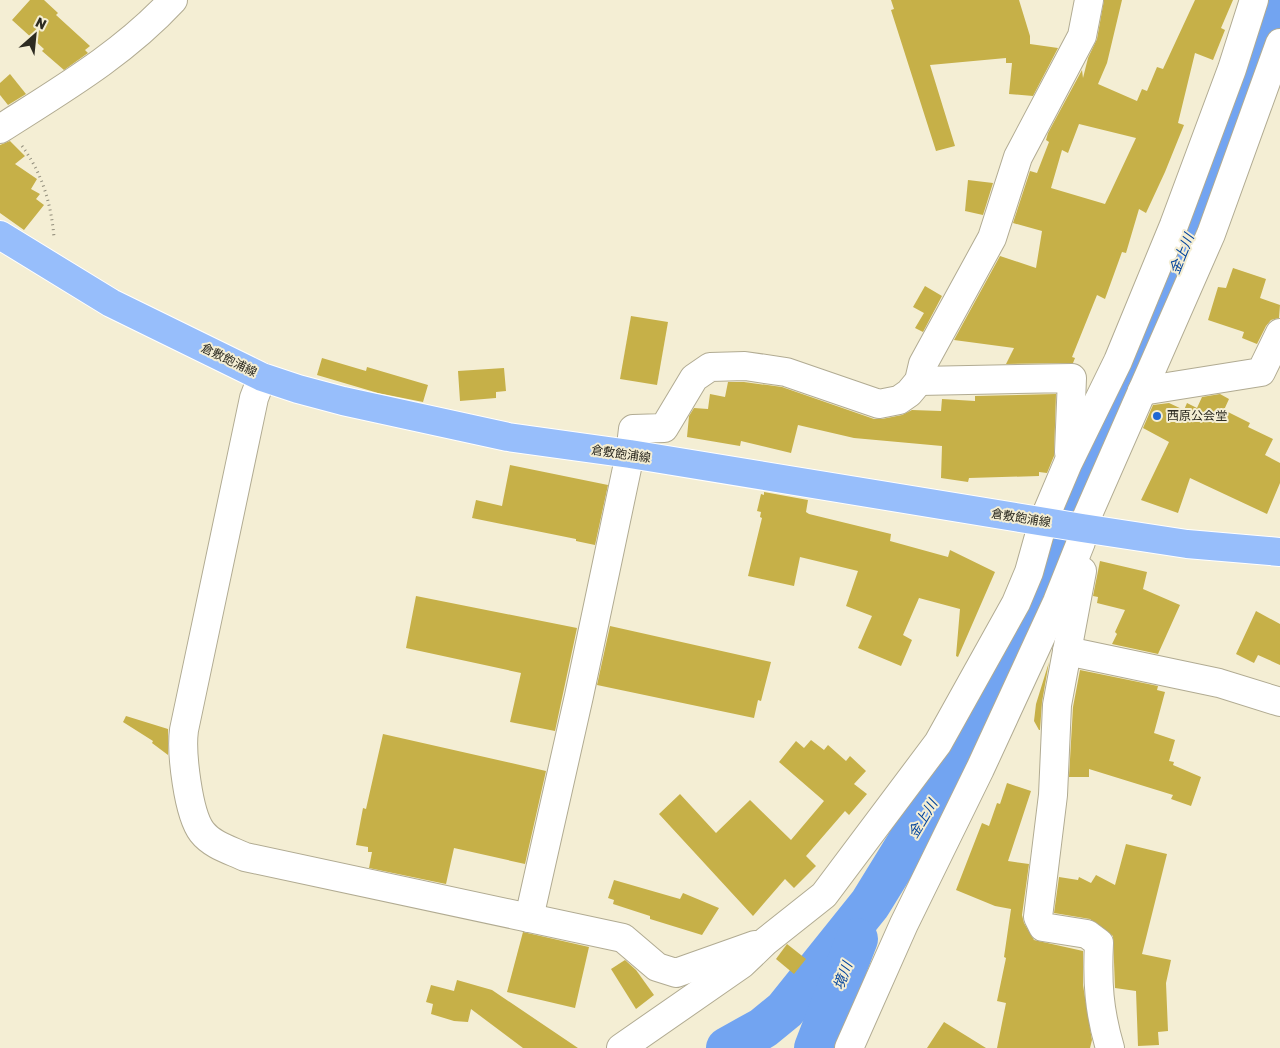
<svg xmlns="http://www.w3.org/2000/svg" width="1280" height="1048" font-family="Rubik,'Noto Sans JP',sans-serif">
<style>
.lines{fill:none;stroke-linecap:round;stroke-linejoin:round}
.river{stroke:#72a4f1;stroke-width:42}
.building{fill:#c6b048;fill-rule:evenodd}
.minor-casing{stroke:#b1ab92;stroke-width:30}
.major-casing{stroke:#fff;stroke-width:30}
.path{stroke:#928e7c;stroke-width:3;stroke-dasharray:1 4;stroke-linecap:butt}
.minor{stroke:#fff;stroke-width:28}
.major{stroke:#97befb;stroke-width:28}
.poi-dot{fill:#1f68d3;stroke:#f4eed4;stroke-width:2}
.labels{text-anchor:middle;dominant-baseline:central;stroke-width:4;stroke-linejoin:round;paint-order:stroke}
.street-label{font-size:12px;fill:#2d2b21;stroke:#f4eed4}
.poi-label{font-size:12px;fill:#2d2b21;stroke:#f4eed4;text-anchor:start}
.water-label{font-size:14px;font-style:italic;fill:#03449c;stroke:#f4eed4}
</style>
<rect width="100%" height="100%" fill="#f4eed4"/>
<g class="lines">
<!-- river -->
<g class="river">
<path d="M1070 501 1137 364 1190 235 1276 0"/>
<path d="M727 1048 763 1028 785 1010 870 904 958 761 1035 599 1055 543"/>
<path d="M815 1048 857 939"/>
</g>
</g>
<!-- building -->
<g class="building">
<path d="M30 0H44L58 13 56 15 90 46 85 50 88 53 64 70 42 51 44 49 12 20Z"/>
<path d="M891 0H1019L1030 36V44L1058 48 1033 96 1009 94 1012 63H1006V58L930 65 955 146 936 151 891 10 894 9Z"/>
<path d="M1104 0H1122L1107 63 1098 84 1137 101 1142 89 1147 91 1157 67 1163 69 1195 0H1233L1221 28 1225 30 1213 60 1195 53 1178 123 1184 125 1165 172 1146 213 1139 209 1126 253 1122 252 1105 299 1097 295 1072 357 1075 358 1073 363 1006 364 1014 348 954 340 1000 256 1036 268 1042 231 1013 223 1030 171 1037 173 1049 142 1046 140 1048 133 1082 70 1083 78 1088 58 1097 39ZM1079 124 1136 138 1105 204 1051 188 1062 150 1068 153Z"/>
<path d="M10 74 26 94 8 105 0 95V83Z"/>
<path d="M10 141 25 156 15 164 37 179 31 189 40 194 36 199 44 205 24 230 0 213V145Z"/>
<path d="M968 180 993 183 983 215 965 211Z"/>
<path d="M1233 268 1266 279 1260 298 1280 305 1279 318 1271 320 1266 326 1257 344 1242 338 1244 332 1208 320 1218 287 1226 288Z"/>
<path d="M925 286 942 296 923 332 915 328 924 313 913 307Z"/>
<path d="M631 316 668 322 657 385 620 379Z"/>
<path d="M322 358 366 371 367 367 428 385 423 402 378 393 317 375Z"/>
<path d="M504 368 506 391 496 392V398L460 401 458 371Z"/>
<path d="M728 382H744L782 387 874 419H882L902 415 912 410 941 411 942 399 975 401V396L1056 394 1054 456 1047 473 1039 472V476L969 478 968 482 941 478 942 446 854 438 798 425 791 453 741 441 740 446 687 437 689 416 694 408 708 409 710 394 725 397Z"/>
<path d="M1220 394 1229 399 1224 410 1250 423 1248 427 1273 439 1265 455 1280 463V483L1267 514 1190 478 1178 513 1141 500 1169 442 1143 428 1153 405 1169 403 1184 410 1187 403 1197 408 1202 397Z"/>
<path d="M510 465 608 485 595 545 576 541V539L472 518 476 500 502 506Z"/>
<path d="M764 492 808 500 806 512 809 514 891 534 890 541 948 557 950 550 995 572 958 657 956 656 960 609 919 598 903 635 912 640 901 666 858 648 872 616 846 606 858 571 800 557 794 586 748 576 762 518 760 517 761 512 757 511 761 494 764 495Z"/>
<path d="M1100 561 1147 572 1143 589 1180 605 1158 654 1112 644 1117 634 1115 632 1125 610 1097 603 1098 597 1093 596Z"/>
<path d="M416 596 577 628 555 731 510 722 521 673 406 648Z"/>
<path d="M1256 611 1280 624V665L1258 655 1254 663 1236 654Z"/>
<path d="M610 626 771 662 761 701 758 700 754 718 597 685Z"/>
<path d="M1049 662 1042 702 1040 730H1039L1034 721 1036 704Z"/>
<path d="M1080 670 1158 686 1157 690 1165 692 1154 733 1175 740 1169 761 1174 762 1173 765 1201 777 1191 806 1171 799 1173 795 1089 769V777H1069L1073 707Z"/>
<path d="M126 716 168 729V755L152 743 153 741 123 722Z"/>
<path d="M383 734 546 771 525 864 454 848 446 884 369 868 372 852H368V847L356 845 363 808 366 809Z"/>
<path d="M811 740 824 750 828 745 846 761 850 756 866 771 854 784 867 794 849 815 845 811 806 856 816 866 794 888 785 879 753 916 659 814 680 794 716 833 750 800 791 840 824 801 779 762 796 741 804 748Z"/>
<path d="M1007 783 1031 791 1008 861 1029 864 1022 915 1024 923 1034 940 1083 951V985L1092 1040 1090 1048H997L1006 1003 997 1001 1006 958 1004 957 1011 909 995 906 956 890 982 823 989 826 997 803 1000 804Z"/>
<path d="M1126 844 1167 854 1142 954 1171 960 1166 983 1168 1031 1158 1032 1159 1045 1138 1046 1136 991 1115 988 1113 936 1090 919 1054 913 1059 877 1078 880 1079 877 1091 883 1096 875 1115 885Z"/>
<path d="M614 880 680 899 683 893 719 908 702 935 650 919V916L613 904 614 900 608 898Z"/>
<path d="M523 932 589 947 575 1008 507 992Z"/>
<path d="M787 944 806 959 794 974 776 959Z"/>
<path d="M625 960 636 970 654 995 636 1009 611 969Z"/>
<path d="M457 980 492 990 578 1048H523L471 1009 468 1022 454 1021 431 1014 433 1004 426 1002 431 985 454 991Z"/>
<path d="M944 1022 986 1048H927Z"/>
</g>
<g class="lines">
<!-- minor casing -->
<g class="minor-casing">
<g id="minor">
<path d="M0 129C61 90 123 54 173 0"/>
<path d="M262 377 254 398 184 730C181 752 188 814 202 832 212 845 230 850 245 857L623 938 657 967 676 973 755 945"/>
<path d="M919 381 1072 378 1069 452"/>
<path d="M1142 391 1261 372 1280 333"/>
<path d="M1082 571 1057 705 1053 795 1038 917 1043 927 1087 934 1099 943C1097 982 1099 1011 1110 1048"/>
<path d="M1067 651 1219 683 1280 702"/>
<path d="M529 918 579 696 630 454 633 429 664 428 694 378 710 367 745 366 786 372 879 404 899 400 909 393 919 381 923 364 992 238 1018 157 1082 36 1089 0"/>
<path d="M621 1048 742 964 766 941 824 895 938 743 1016 603 1029 572 1043 522 1068 463 1118 361 1174 225 1232 69 1254 0"/>
<path d="M849 1048 904 924 980 769 1057 602 1081 542 1082 528 1211 234 1280 43"/>
</g>
</g>
<!-- major casing -->
<g class="major-casing">
<path id="major" d="M0 235 111 303 262 377 298 389 343 401 508 437 630 454 1082 528 1187 544 1280 552"/>
</g>
<!-- path -->
<path class="path" d="M22 146C42 173 51 203 54 237"/>
<!-- minor -->
<use href="#minor" class="minor"/>
<!-- major -->
<use href="#major" class="major"/>
</g>
<!-- markers -->
<circle class="poi-dot" cx="1157" cy="416" r="5"/>
<g class="labels">
<!-- street labels -->
<g class="street-label">
<text transform="translate(229 360) rotate(26)">倉敷飽浦線</text>
<text transform="translate(621 454) rotate(8)">倉敷飽浦線</text>
<text transform="translate(1021 518) rotate(9)">倉敷飽浦線</text>
</g>
<!-- poi labels -->
<g class="poi-label">
<text x="1167" y="416">西原公会堂</text>
</g>
<!-- water labels -->
<g class="water-label">
<text transform="translate(1182 254) rotate(-68)">金上川</text>
<text transform="translate(923 819) rotate(-59)">金上川</text>
<text transform="translate(843 976) rotate(-69)">境川</text>
</g>
</g>
<!-- north arrow -->
<g transform="translate(35 35) rotate(27)" stroke="#f4eed4" stroke-width="4" paint-order="stroke">
<path d="M0-4L9 19L0 12L-9 19Z" fill="#2d2b21"/>
<text y="-8" font-size="14" font-weight="bold" text-anchor="middle" fill="#2d2b21">N</text>
</g>
</svg>
